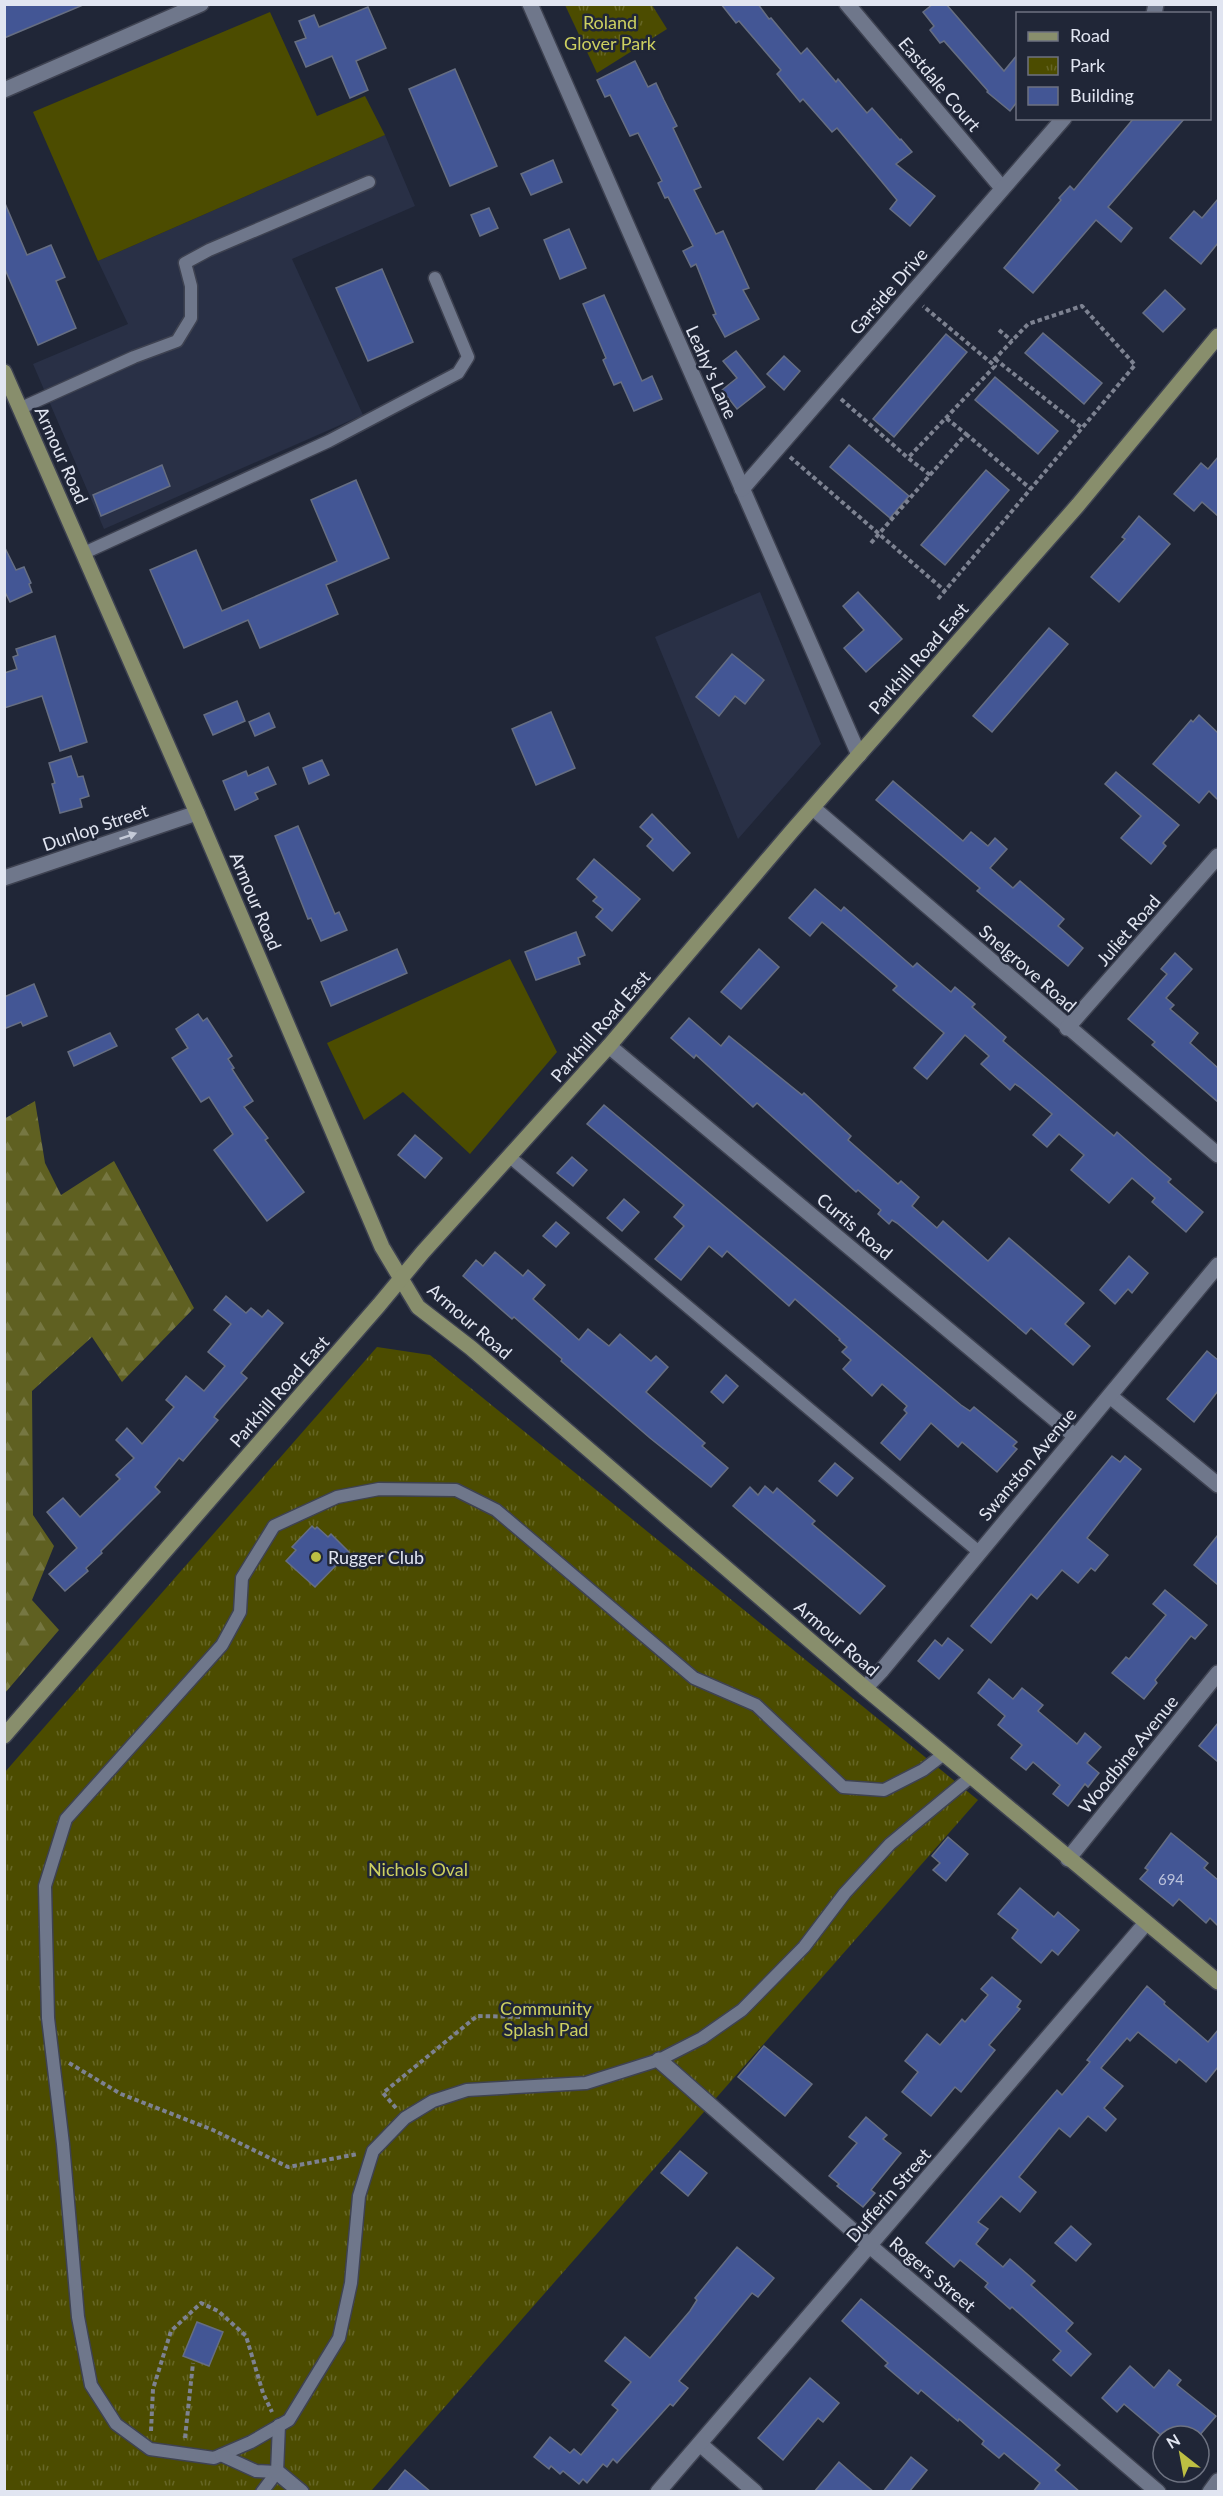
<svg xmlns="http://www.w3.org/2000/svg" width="1223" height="2496" font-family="Lato,sans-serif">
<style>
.built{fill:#293046}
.green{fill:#4c4c00}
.forest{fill:url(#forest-firs)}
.park{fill:url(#park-tufts)}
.building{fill:#435695;stroke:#666e82;stroke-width:1.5}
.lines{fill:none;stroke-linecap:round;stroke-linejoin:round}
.service-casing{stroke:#3e4251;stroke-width:15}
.minor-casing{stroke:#3e4251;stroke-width:18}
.secondary-casing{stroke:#3e4251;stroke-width:18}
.path{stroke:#7d8291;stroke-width:4;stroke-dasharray:4.5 3;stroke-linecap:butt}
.service{stroke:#6f778b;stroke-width:12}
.minor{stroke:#6f778b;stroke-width:15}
.secondary{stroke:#888e6c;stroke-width:15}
.oneway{fill:#c4cad8}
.poi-dot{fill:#bdbf43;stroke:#202637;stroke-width:2}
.labels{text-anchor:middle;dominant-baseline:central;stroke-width:5;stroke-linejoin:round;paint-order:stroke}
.number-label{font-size:15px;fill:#bac1da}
.park-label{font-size:18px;fill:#cdd060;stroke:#202637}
.street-label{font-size:18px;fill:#e1e5f1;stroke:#202637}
.poi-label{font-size:18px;fill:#e1e5f1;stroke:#202637;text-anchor:start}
</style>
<defs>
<pattern id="forest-firs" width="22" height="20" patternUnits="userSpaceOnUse" patternTransform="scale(1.5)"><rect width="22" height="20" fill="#5f6021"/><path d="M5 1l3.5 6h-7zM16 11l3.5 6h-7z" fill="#767742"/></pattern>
<pattern id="park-tufts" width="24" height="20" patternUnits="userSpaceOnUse" patternTransform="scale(1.5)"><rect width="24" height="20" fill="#4c4c00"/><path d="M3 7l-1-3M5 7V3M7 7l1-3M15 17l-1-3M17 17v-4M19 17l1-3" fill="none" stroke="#666626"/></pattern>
</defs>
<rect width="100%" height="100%" fill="#202637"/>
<!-- built -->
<g class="built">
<path d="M385 135 415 206 292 259 363 415 104 529 33 364 128 324 98 261Z"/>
<path d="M760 592 821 744 738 839 655 637Z"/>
</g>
<!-- green -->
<g class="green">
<path d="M270 12 317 116 365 96 385 135 98 261 33 112Z"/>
<path d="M510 959 557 1052 470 1154 403 1092 364 1120 327 1043Z"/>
</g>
<!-- forest -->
<path class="forest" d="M35 1101 45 1163 61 1195 114 1161 194 1308 122 1382 92 1337 32 1391 33 1515 54 1546 32 1600 59 1630 5 1693 4 1119Z"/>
<!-- park -->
<g class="park">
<path d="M565 5H652L667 29 597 73Z"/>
<path d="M377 1347 430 1355 978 1800 371 2491 5 2492V1772Z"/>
</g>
<!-- building -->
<g class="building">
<path d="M4 4H83V5L4 38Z"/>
<path d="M721 4H758L769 19 771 18 801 54 807 48 836 82 838 79 867 113 872 108 900 140 901 139 912 152 896 164 935 196 910 226 890 209 897 200 863 159 837 128 832 132 803 99 800 102 777 74 781 70 739 21 736 23Z"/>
<path d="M933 4H946L1004 71 1017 55V102L1010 111 987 92 988 91 944 41 940 43 930 30 934 26 923 12Z"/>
<path d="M368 7 386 48 356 61 368 90 350 98 332 56 306 67 295 42 306 38 299 21 314 15 319 27Z"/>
<path d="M635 61 648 87 656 83 664 100 677 126 673 128 701 187 694 190 716 234 723 231 749 288 743 290 759 319 725 337 713 315 716 314 696 264 691 267 683 251 693 246 668 197 665 198 658 183 662 181 638 133 630 136 610 95 605 97 597 80Z"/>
<path d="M455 69 497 166 450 186 409 89Z"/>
<path d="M1134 118H1185L1108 207 1132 228 1121 242 1096 220 1033 293 1004 268 1061 200 1059 198 1070 186 1074 190Z"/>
<path d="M553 160 562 182 531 195 521 174Z"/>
<path d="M1218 199V243L1201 264 1170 238 1194 211 1202 218Z"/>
<path d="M4 201 27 255 51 245 65 277 56 281 76 328 38 345 4 267Z"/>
<path d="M489 208 498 228 480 236 471 215Z"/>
<path d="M569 229 586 268 560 279 544 240Z"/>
<path d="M382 269 413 342 368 361 336 288Z"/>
<path d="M1165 290 1185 309 1163 332 1143 313Z"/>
<path d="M604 295 642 381 652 376 662 399 634 411 621 382 614 385 603 360 606 358 583 304Z"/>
<path d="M1043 333 1102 383 1084 404 1025 353Z"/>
<path d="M946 334 967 352 894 437 873 419Z"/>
<path d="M736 351 765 387 737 409 722 390 737 378 723 361Z"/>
<path d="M784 356 800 371 784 390 767 374Z"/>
<path d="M995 377 1058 431 1038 454 975 400Z"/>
<path d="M849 445 909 496 890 518 830 467Z"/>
<path d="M1218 457V516L1202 502 1194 511 1174 494 1201 463 1208 469Z"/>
<path d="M162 465 170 486 101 516 93 495Z"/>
<path d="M986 470 1009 490 945 565 921 545Z"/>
<path d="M356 480 389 558 326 585 338 614 260 648 248 620 184 648 150 570 196 550 222 611 337 561 311 500Z"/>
<path d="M1139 516 1170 544 1119 602 1091 577 1125 539 1122 537Z"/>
<path d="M4 546 16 570 24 567 31 583 29 584 32 592 10 602 4 590Z"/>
<path d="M858 592 902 639 866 672 844 648 864 630 843 606Z"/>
<path d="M1049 628 1068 644 992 732 973 716Z"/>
<path d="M55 636 87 742 60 751 42 696 4 708V673L17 669 13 657 18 655 16 649Z"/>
<path d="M732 654 764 680 745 704 735 696 719 716 696 697Z"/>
<path d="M237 701 245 721 213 735 204 715Z"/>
<path d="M551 712 575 768 536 785 512 729Z"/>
<path d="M269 713 275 727 255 736 249 722Z"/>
<path d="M1199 715 1218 733V800L1209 791 1199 803 1153 764 1191 720 1193 722Z"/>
<path d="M71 756 78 777 83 776 89 796 80 799 82 807 60 813 52 784 55 783 49 763Z"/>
<path d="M322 760 329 775 309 784 303 768Z"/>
<path d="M268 767 276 784 255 793 258 799 235 810 223 781 246 771 248 776Z"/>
<path d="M1116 772 1179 825 1163 843 1166 846 1151 864 1121 838 1141 816 1105 784Z"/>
<path d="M893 781 963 841 971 832 988 846 995 838 1007 849 990 868 1013 888 1020 881 1064 919 1058 926 1083 948 1068 966 977 891 980 888 876 800Z"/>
<path d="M652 814 690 853 673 871 647 846 653 839 640 827Z"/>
<path d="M298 826 335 914 339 912 347 930 321 941 311 918 308 919 275 836Z"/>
<path d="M594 859 640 899 612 931 596 917 603 909 593 901 597 897 577 879Z"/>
<path d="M815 889 841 911 844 907 913 967 917 963 951 992 955 987 975 1004 972 1007 1006 1037 1003 1041 1114 1136 1117 1132 1151 1162 1171 1179 1168 1182 1203 1212 1186 1232 1152 1202 1155 1198 1132 1178 1109 1203 1071 1170 1084 1155 1059 1134 1047 1147 1033 1135 1052 1114 1021 1088 1015 1084 1010 1090 981 1064 989 1056 965 1035 927 1079 914 1068 944 1033 893 990 897 986 822 922 810 936 789 918Z"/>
<path d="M576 932 585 955 578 958 580 964 536 980 525 952Z"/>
<path d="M397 949 407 973 331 1006 321 982Z"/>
<path d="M759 949 779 967 741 1009 721 992Z"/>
<path d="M1175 953 1192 969 1166 998 1174 1005 1170 1009 1198 1033 1190 1043 1218 1068V1102L1152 1045 1155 1042 1128 1019 1167 974 1161 969Z"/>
<path d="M34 984 47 1016 23 1026 21 1022 4 1029V997Z"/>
<path d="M198 1014 203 1021 207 1018 232 1056 228 1059 234 1068 232 1069 253 1101 244 1107 268 1138 265 1140 304 1192 267 1221 214 1150 233 1134 209 1097 201 1102 172 1058 188 1048 176 1029Z"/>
<path d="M689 1018 721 1046 729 1036 802 1095 804 1093 851 1136 848 1140 898 1184 901 1181 919 1197 912 1206 937 1228 943 1221 988 1261 1009 1238 1084 1303 1065 1324 1090 1346 1073 1365 1031 1328 1026 1334 897 1223 892 1220 889 1224 878 1214 881 1210 858 1190 856 1192 757 1103 753 1107 696 1055 694 1058 671 1038Z"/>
<path d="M110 1033 117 1046 74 1066 68 1052Z"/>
<path d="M604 1105 961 1405 970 1411 974 1407 1017 1442 1013 1446 1017 1449 997 1472 962 1442 958 1447 931 1423 900 1460 881 1443 907 1413 904 1410 907 1406 882 1384 872 1396 843 1369 851 1360 842 1352 847 1347 839 1340 840 1339 795 1299 789 1306 727 1251 722 1257 709 1246 681 1280 655 1259 684 1226 674 1217 684 1205 587 1124Z"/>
<path d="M415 1135 442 1158 425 1178 398 1155Z"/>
<path d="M572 1157 587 1170 573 1186 557 1173Z"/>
<path d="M624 1199 639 1212 622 1231 607 1218Z"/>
<path d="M556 1222 569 1233 556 1247 543 1236Z"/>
<path d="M495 1252 523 1276 528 1270 545 1285 533 1299 579 1340 588 1329 609 1346 620 1334 651 1361 656 1356 668 1367 646 1392 705 1443 702 1446 728 1468 711 1487 650 1438 561 1361 562 1359 514 1317 512 1319 463 1276 476 1260 483 1266Z"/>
<path d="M1129 1256 1148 1273 1132 1293 1128 1289 1115 1304 1100 1290Z"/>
<path d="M226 1296 246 1313 251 1308 262 1317 268 1310 283 1323 241 1373 247 1378 216 1414 214 1417 218 1420 183 1461 179 1458 155 1487 160 1492 101 1551 102 1553 86 1568 88 1571 65 1591 49 1574 77 1548 47 1512 63 1498 80 1517 120 1479 116 1475 134 1458 116 1440 127 1428 142 1444 174 1407 166 1400 186 1376 204 1391 225 1366 208 1352 231 1324 214 1310Z"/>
<path d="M1207 1351 1218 1360V1391L1194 1422 1167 1399Z"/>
<path d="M726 1375 738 1386 723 1403 711 1392Z"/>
<path d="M1112 1456 1120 1462 1125 1456 1141 1469 1087 1538 1108 1555 1095 1571 1091 1568 1078 1583 1062 1570 1037 1599 1031 1594 991 1643 971 1626Z"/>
<path d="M835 1463 853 1478 837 1496 819 1481Z"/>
<path d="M765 1486 773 1493 777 1488 815 1521 812 1524 885 1586 860 1614 733 1506 750 1487 758 1495Z"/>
<path d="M312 1526 315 1529 317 1527 328 1537 331 1534 349 1552 315 1587 286 1561 296 1550 292 1547Z"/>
<path d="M1218 1535V1585L1194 1565Z"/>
<path d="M1165 1590 1207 1625 1195 1639 1191 1636 1155 1680 1157 1683 1144 1699 1112 1673 1126 1657 1129 1659 1166 1615 1153 1604Z"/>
<path d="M948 1638 963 1650 939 1679 918 1661 935 1640 942 1646Z"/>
<path d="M989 1679 1013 1699 1022 1688 1043 1705 1038 1711 1077 1744 1085 1733 1101 1747 1087 1763 1099 1773 1088 1787 1085 1784 1068 1806 1053 1794 1060 1785 1033 1762 1026 1770 1011 1758 1022 1745 998 1725 1005 1716 978 1693Z"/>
<path d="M1218 1723V1762L1199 1746Z"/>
<path d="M1171 1833 1208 1863 1204 1868 1218 1880V1926L1210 1918 1206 1923 1179 1899 1173 1906 1140 1879 1148 1870 1145 1868Z"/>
<path d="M948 1837 968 1854 946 1881 933 1870 940 1863 932 1856Z"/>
<path d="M1020 1888 1054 1917 1058 1912 1079 1930 1058 1955 1052 1950 1041 1963 1012 1938 1018 1930 998 1914Z"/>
<path d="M992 1977 1021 2001 1017 2007 1020 2009 989 2045 995 2050 961 2092 955 2087 931 2116 902 2092 918 2072 905 2061 927 2034 940 2045 962 2019 965 2022 988 1995 981 1989Z"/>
<path d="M1147 1986 1165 2002 1164 2004 1208 2042 1218 2030V2067L1206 2082 1179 2059 1176 2063 1138 2032 1130 2041 1127 2038 1101 2068 1123 2086 1104 2108 1116 2119 1106 2131 1088 2116 1070 2137 1059 2128 1019 2177 1036 2192 1020 2212 1001 2196 978 2222 988 2229 976 2244 1003 2267 1010 2259 1035 2281 1031 2285 1073 2323 1066 2331 1091 2354 1071 2376 1053 2360 1061 2351 1012 2307 1010 2309 985 2287 988 2283 960 2260 954 2267 926 2243 1057 2090 1062 2095 1090 2062 1087 2060Z"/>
<path d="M764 2046 812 2084 785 2116 738 2077Z"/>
<path d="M866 2117 887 2135 883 2139 901 2153 871 2190 875 2193 863 2207 837 2186 839 2184 829 2176 857 2143 849 2137Z"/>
<path d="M680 2151 707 2173 688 2196 661 2173Z"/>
<path d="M1071 2226 1091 2244 1076 2261 1055 2243Z"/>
<path d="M737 2247 774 2278 758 2297 752 2293 679 2381 688 2388 673 2406 670 2404 617 2463 613 2459 607 2467 603 2464 587 2483 583 2479 579 2484 563 2471 560 2474 551 2466 549 2469 534 2457 550 2437 570 2453 574 2449 581 2455 618 2410 612 2405 631 2382 605 2361 625 2337 650 2358 690 2311 697 2300 695 2298Z"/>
<path d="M861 2299 1052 2458 1060 2465 1055 2470 1080 2492H1033L1040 2483 1004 2453 999 2458 982 2444 984 2441 959 2419 958 2421 921 2390 918 2394 885 2366 888 2363 842 2321Z"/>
<path d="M197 2322 223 2332 209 2366 183 2356Z"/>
<path d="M1130 2366 1154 2388 1169 2370 1181 2380 1177 2385 1216 2416 1199 2436H1162L1124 2404 1117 2412 1102 2398Z"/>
<path d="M810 2378 839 2403 823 2422 818 2418 783 2460 758 2438Z"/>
<path d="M911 2457 927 2470 909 2492H883Z"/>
<path d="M839 2462 856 2477 874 2492H814Z"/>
<path d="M405 2470 431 2492H387Z"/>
</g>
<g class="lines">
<!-- service casing -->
<g class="service-casing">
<g id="service">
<path d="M21 408 134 357 177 341 191 318V286L185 263 209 250 369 182"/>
<path d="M84 553 329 441 458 373 468 357 435 278"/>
<path d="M510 1157 979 1552"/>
<path d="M944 1754 923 1770 884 1790 843 1787 756 1705 694 1678 496 1510 456 1490 379 1489 337 1497 274 1526 242 1578 240 1612 222 1645 66 1819 45 1886 48 2018 63 2144 78 2317 91 2385 116 2424 150 2449 214 2458 251 2442 289 2420 339 2338 351 2283 359 2196 373 2151 405 2118 433 2101 467 2090 586 2083 659 2060 702 2038 742 2010 804 1947 845 1893 890 1844 971 1777"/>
<path d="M221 2455 256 2471 277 2472"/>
<path d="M262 2492 277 2472 279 2425"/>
</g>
</g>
<!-- minor casing -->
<g class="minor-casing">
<g id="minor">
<path d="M530 4 859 755"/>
<path d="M847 4 1002 188"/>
<path d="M1154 14 1156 4"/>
<path d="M4 90 201 4"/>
<path d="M742 489 1064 118"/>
<path d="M813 808 1218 1155"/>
<path d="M4 878 197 813"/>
<path d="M1067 1028 1218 856"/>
<path d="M609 1046 1075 1436"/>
<path d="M1110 1396 1218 1485"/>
<path d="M865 1688 882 1670 1218 1265"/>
<path d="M1068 1859 1218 1673"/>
<path d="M659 2060 870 2246 1158 2492"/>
<path d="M700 2444 755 2492"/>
<path d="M277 2472 301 2492"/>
<path d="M658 2492 1146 1923"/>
<path d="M1210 2492 1218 2481"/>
</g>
</g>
<!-- secondary casing -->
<g class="secondary-casing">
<g id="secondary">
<path d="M4 372 197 813 382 1247 418 1307 471 1348 865 1688 1218 1982"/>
<path d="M4 1736 379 1305 423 1252 609 1046 792 831 1078 505 1218 336"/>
</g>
</g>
<!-- path -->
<g class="path">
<path d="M999 330 1012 341"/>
<path d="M995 359 1082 428"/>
<path d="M841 399 908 458"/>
<path d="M966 434 1031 489"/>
<path d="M790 457 945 591"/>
<path d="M930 475 966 434 946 418"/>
<path d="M871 543 930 475 908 458 995 366 923 306"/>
<path d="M938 599 1135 365 1082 306 1028 324 991 363"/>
<path d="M69 2063 121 2094 213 2130 288 2167 358 2154"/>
<path d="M396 2108 383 2093 477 2016 522 2017"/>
<path d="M151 2431 153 2389 171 2331 201 2303 218 2311 246 2336 263 2393 272 2412"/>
<path d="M185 2438 193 2363"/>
</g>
<!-- service -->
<use href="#service" class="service"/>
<!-- minor -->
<use href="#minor" class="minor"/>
<!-- secondary -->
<use href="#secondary" class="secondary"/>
</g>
<!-- one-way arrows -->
<defs><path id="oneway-solid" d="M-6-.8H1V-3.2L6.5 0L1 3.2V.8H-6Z" transform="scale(1.5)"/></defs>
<use class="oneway" href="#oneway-solid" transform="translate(128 836) rotate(-19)"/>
<!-- markers -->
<circle class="poi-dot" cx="316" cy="1557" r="6"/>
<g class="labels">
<!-- number labels -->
<g class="number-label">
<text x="1171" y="1879">694</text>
</g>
<!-- park labels -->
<g class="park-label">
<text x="610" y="22">Roland<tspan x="610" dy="21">Glover Park</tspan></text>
<text x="418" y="1869">Nichols Oval</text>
<text x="546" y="2008">Community<tspan x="546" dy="21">Splash Pad</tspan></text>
</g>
<!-- street labels -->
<g class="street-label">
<text transform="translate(940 84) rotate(50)">Eastdale Court</text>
<text transform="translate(888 291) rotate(-49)">Garside Drive</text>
<text transform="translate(712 372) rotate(66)">Leahy's Lane</text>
<text transform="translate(62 455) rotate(66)">Armour Road</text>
<text transform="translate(918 658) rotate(-49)">Parkhill Road East</text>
<text transform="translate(95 827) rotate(-19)">Dunlop Street</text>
<text transform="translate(256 901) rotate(67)">Armour Road</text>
<text transform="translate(1128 930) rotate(-49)">Juliet Road</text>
<text transform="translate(1028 968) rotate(41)">Snelgrove Road</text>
<text transform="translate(600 1026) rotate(-49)">Parkhill Road East</text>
<text transform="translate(855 1226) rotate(40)">Curtis Road</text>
<text transform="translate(470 1321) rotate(41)">Armour Road</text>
<text transform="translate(279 1391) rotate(-49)">Parkhill Road East</text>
<text transform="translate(1027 1464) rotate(-50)">Swanston Avenue</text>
<text transform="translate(837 1638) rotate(41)">Armour Road</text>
<text transform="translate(1128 1754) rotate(-51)">Woodbine Avenue</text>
<text transform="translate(888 2195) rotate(-49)">Dufferin Street</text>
<text transform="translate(933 2274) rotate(40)">Rogers Street</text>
</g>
<!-- poi labels -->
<g class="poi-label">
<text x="328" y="1557">Rugger Club</text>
</g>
</g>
<!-- border -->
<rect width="1223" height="2496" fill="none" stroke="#e1e5f1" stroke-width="12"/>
<!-- legend -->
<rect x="1016" y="12" width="195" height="108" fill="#202637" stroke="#6d7281" stroke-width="1.5"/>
<rect x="1028" y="32" width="30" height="9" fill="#888e6c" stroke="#6d7281" stroke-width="1.5"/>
<text x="1070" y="42" font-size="18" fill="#e1e5f1">Road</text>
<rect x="1028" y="57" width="30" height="18" fill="url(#park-tufts)" stroke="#6d7281" stroke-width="1.5"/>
<text x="1070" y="72" font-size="18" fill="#e1e5f1">Park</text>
<rect x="1028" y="87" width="30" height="18" fill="#435695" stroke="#6d7281" stroke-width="1.5"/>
<text x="1070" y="102" font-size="18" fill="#e1e5f1">Building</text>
<!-- north arrow -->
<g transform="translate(1181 2454) rotate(329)"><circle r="28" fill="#202637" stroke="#6d7281" stroke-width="1.5"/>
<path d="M0-4.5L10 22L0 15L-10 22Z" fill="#bdbf43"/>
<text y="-9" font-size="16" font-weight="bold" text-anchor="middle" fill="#e1e5f1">N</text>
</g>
</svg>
